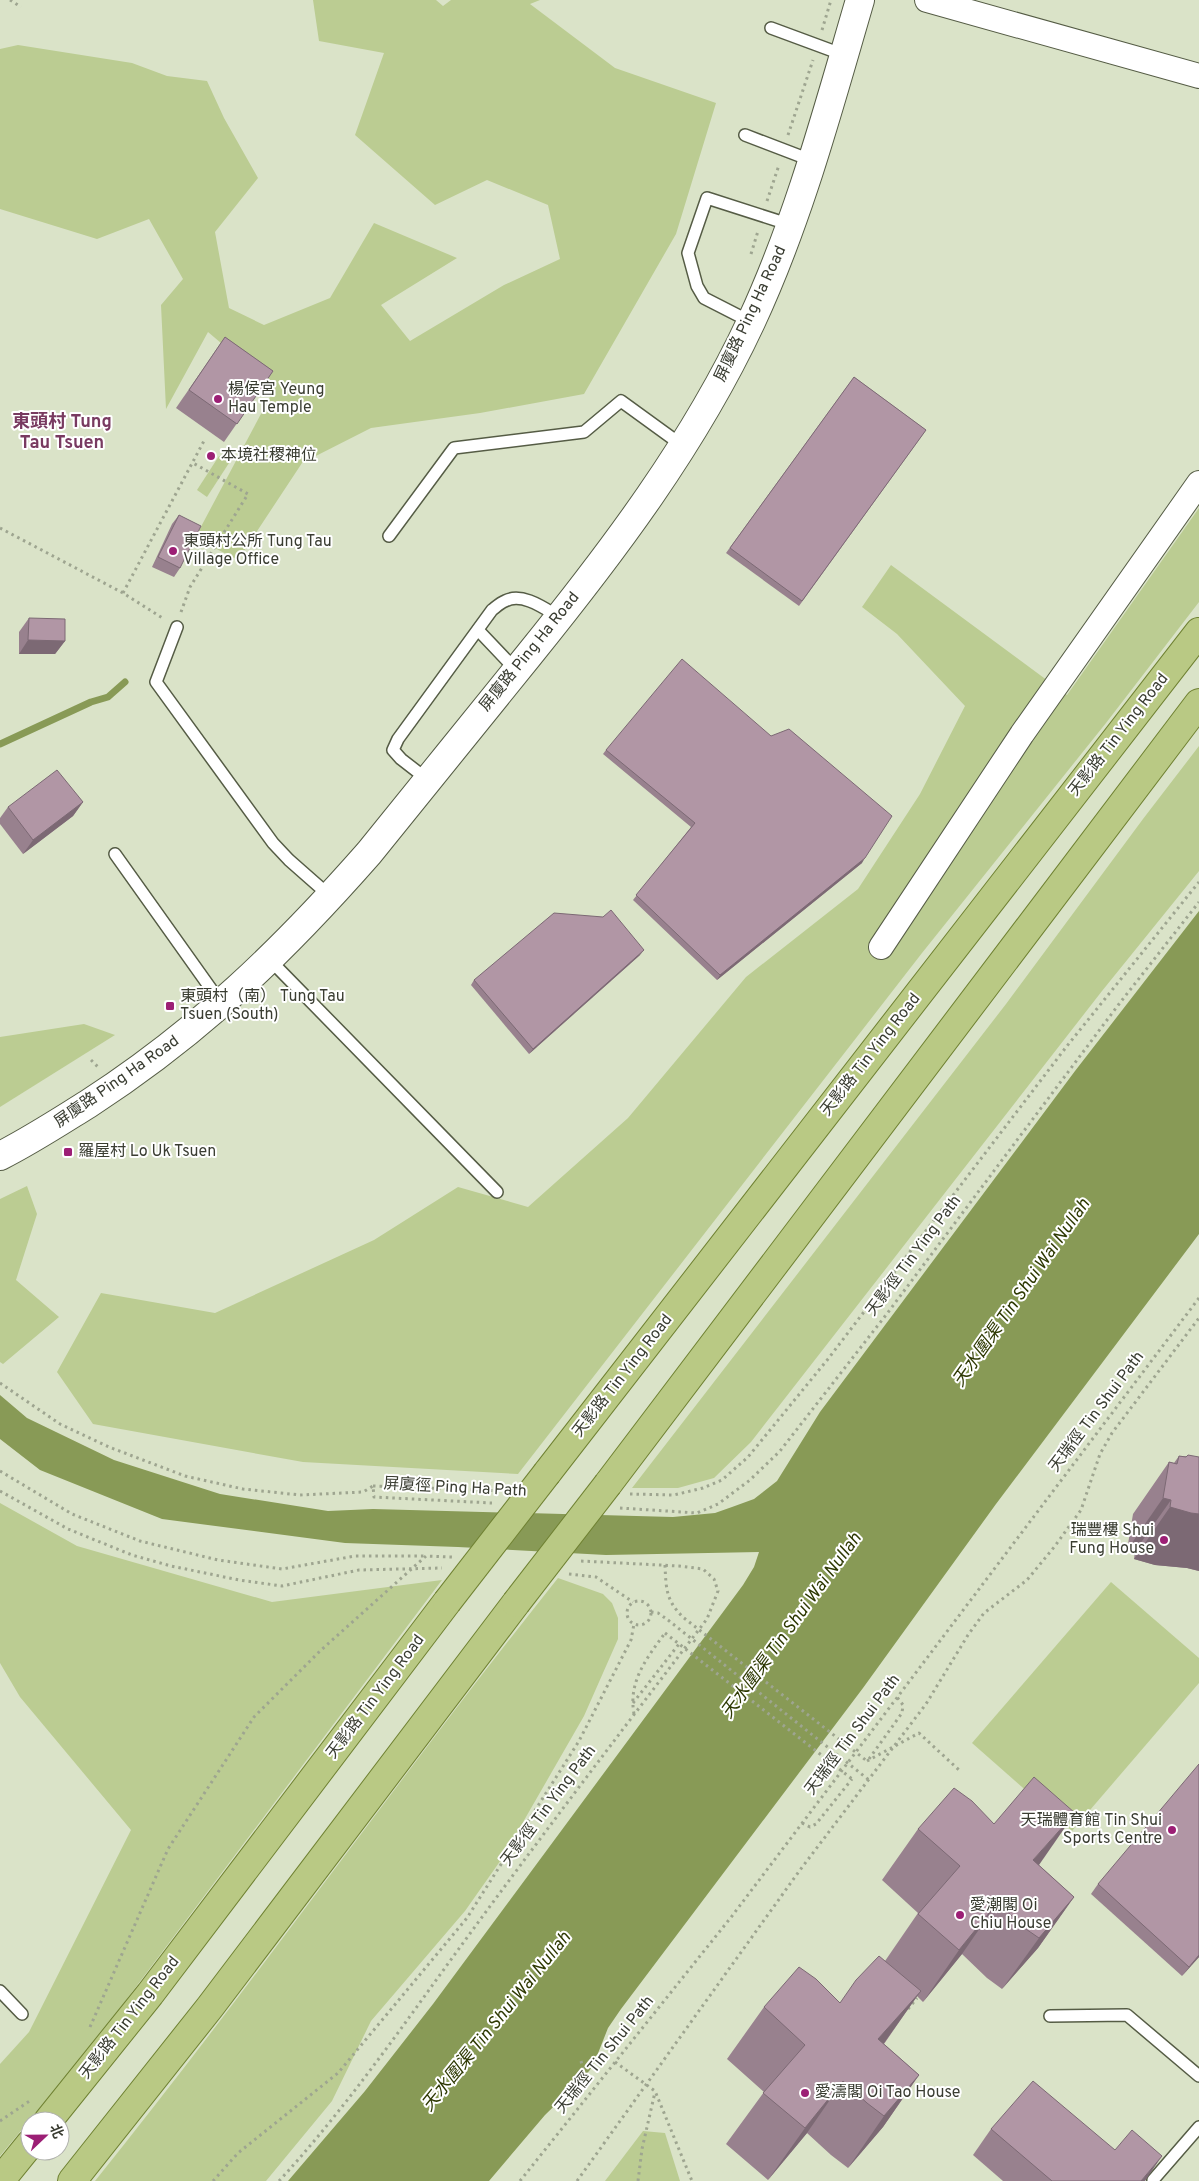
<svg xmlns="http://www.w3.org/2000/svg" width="1199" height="2181" font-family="Overpass,'Noto Sans SC',sans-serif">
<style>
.green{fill:#bbcc92}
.water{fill:#889a56}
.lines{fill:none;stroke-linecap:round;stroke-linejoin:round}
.stream{stroke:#889a56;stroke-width:7}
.lane-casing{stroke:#555c45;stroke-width:14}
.street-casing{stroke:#555c45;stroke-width:26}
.secondary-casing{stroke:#555c45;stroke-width:30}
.primary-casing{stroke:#6f8132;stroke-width:30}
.path{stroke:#9ea590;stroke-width:3;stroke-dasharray:2.5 4;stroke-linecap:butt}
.lane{stroke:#fff;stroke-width:11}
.street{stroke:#fff;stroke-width:24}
.secondary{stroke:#fff;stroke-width:28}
.primary{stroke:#b9c984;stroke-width:28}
.primary-bridge-casing{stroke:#6f8132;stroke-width:30;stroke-linecap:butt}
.path-bridge{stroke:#9ea590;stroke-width:3;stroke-dasharray:2.5 4;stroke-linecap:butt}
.primary-bridge{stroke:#b9c984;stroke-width:28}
.wall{fill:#98818e}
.shaded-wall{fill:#7c6974}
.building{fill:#b196a5;stroke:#7c6974}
.poi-dot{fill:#9c1f75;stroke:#fff;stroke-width:2}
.labels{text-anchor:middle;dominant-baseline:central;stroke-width:4;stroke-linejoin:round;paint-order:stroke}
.street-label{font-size:16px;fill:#3a3d32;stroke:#fff}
.poi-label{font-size:16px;fill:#3a3d32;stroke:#fff;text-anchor:start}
.neighbourhood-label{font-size:18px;font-weight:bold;fill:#783a60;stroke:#fff}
.water-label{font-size:18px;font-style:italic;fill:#2e3903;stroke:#fff}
</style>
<rect width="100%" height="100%" fill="#dae3c8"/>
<!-- green -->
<g class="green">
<path d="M313 0H436L443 6 451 0H540L530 4 615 68 716 103 676 234 584 394 480 413 371 428 302 463 238 560 195 538 272 393 247 365 208 332 166 409 161 305 183 279 149 219 97 239 0 209V49L18 45 132 63 167 76 207 81 224 118 258 178 215 232 229 308 264 325 330 298 374 223 457 258 381 305 410 341 504 285 560 259 548 205 487 180 435 205 355 135 384 53 319 41Z"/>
<path d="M219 456 229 463 207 497 197 490Z"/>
<path d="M1199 508V602L1106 723 922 953 518 1474 303 1462 93 1424 57 1372 101 1293 215 1313 374 1240 458 1187 528 1207 628 1118 746 977 858 889 920 794 965 706 897 634 862 607 891 565 1067 695Z"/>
<path d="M1199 746V871L1102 991 751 1442 714 1478 678 1488H632L1006 1004 1143 819Z"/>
<path d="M84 1024 115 1035 0 1107V1037Z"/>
<path d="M27 1186 37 1214 16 1280 59 1317 3 1364 0 1362V1199Z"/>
<path d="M0 1503 77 1546 272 1602 442 1580 96 2040 0 2156V2064L29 2032 131 1830 20 1697 0 1663Z"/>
<path d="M558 1578 603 1594 612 1603 618 1618V1639L584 1716 503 1857 465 1911 371 2021 332 2101 266 2181H95C254 1983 400 1776 558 1578Z"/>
<path d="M1111 1582 1199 1658V1683L1072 1831 972 1743Z"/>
<path d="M643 2131 665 2133 680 2181H605Z"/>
</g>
<!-- water -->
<path class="water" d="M1199 911V1234L996 1504 863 1688 621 2009 608 2028 593 2066 585 2076 545 2115 489 2181H288L365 2091 433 2004 743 1585 754 1567 759 1552 606 1555 458 1547 345 1543 162 1519 40 1470 0 1439V1395L27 1418 114 1460 220 1494 328 1511 373 1509 673 1517 715 1513 732 1507 754 1499 777 1481 820 1412 1075 1071Z"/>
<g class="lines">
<!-- stream -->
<path class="stream" d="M0 744 91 702 108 697 125 682"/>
<!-- lane casing -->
<g class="lane-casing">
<g id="lane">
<path d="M771 28 844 55"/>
<path d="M745 135 813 161"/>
<path d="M751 322 704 298 697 286 688 253 707 198 791 225"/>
<path d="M389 536 454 448 584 432 621 401 683 446"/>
<path d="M177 627 156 682 273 843 289 860 331 897"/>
<path d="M478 630 516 670"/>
<path d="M428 780 401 759 393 750 398 739 492 610C496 607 500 603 505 601 522 592 544 608 559 617"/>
<path d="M115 854 221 1003"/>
<path d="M270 960 497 1192"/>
<path d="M0 1991 22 2014"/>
<path d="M1050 2016 1127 2015 1199 2076"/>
<path d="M1153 2180 1199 2127"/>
</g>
</g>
<!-- street casing -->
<g class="street-casing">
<g id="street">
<path d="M927 0 1199 76"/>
<path d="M881 947 1022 734 1199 483"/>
</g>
</g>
<!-- secondary casing -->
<g class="secondary-casing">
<path id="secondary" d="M0 1156C30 1141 59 1122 88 1104 199 1032 282 952 369 853 422 787 476 721 529 655 613 551 694 444 751 322 799 219 828 109 860 0"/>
</g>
<!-- primary casing -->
<g class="primary-casing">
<g id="primary">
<path d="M547 1473 1199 632"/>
<path d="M608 1484 1199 703"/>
<path d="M48 2121 150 1994 447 1602"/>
<path d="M0 2181 30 2144"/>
<path d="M72 2181 210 2007 516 1603"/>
</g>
</g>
<!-- path -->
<g class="path">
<path d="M10 0 21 7"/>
<path d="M822 30 831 0"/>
<path d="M788 135 813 60"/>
<path d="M767 201 779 165"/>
<path d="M751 254 758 231"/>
<path d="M0 528 123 593 164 619"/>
<path d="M123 593 205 439"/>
<path d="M181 612 190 587 248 494 193 463"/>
<path d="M91 1060 98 1067"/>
<path d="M0 1383 60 1424 109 1447 185 1476 243 1489 300 1495 363 1492 373 1486 374 1497 492 1503"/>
<path d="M0 1471 72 1514 140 1541 218 1560 282 1569 355 1556H425"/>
<path d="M373 1486 503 1491"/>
<path d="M0 1491 68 1529 132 1555 171 1566 239 1580 282 1586 359 1570 442 1568"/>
<path d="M630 1494 674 1495 703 1488 722 1480 748 1457 828 1359 1067 1046 1199 882"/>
<path d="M620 1508 697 1513 718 1504 750 1480 780 1451 886 1315 1119 1004 1199 902"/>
<path d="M665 1565C666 1589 666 1601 684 1618"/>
<path d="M569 1574 596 1577 633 1602"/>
<circle cx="639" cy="1613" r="12"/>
<path d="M651 1612 658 1613 668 1620"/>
<path d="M633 1703 679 1644"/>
<path d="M634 1714C628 1681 647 1658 665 1633"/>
<path d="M869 1759 902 1713 903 1705 897 1697"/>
<path d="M867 1761 919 1733 959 1770"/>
<path d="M802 1823 810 1827 816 1824 852 1779"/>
<path d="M908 2009 917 1998"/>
<path d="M90 2027 168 1849 254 1717 320 1651 426 1556 452 1557"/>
<path d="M581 2061 585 2076"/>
<path d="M615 2062 655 2091 692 2181"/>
<path d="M0 2121 31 2100"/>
<path d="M213 2181 238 2153 338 2073 467 1918 579 1741 631 1640 634 1624"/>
<path d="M279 2181C348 2106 406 2021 466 1939 545 1831 626 1725 707 1619L718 1591 714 1579 703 1569 679 1566 581 1561"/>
<path d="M520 2181 732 1916 1199 1298"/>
<path d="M577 2181 800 1870 926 1704 968 1635 984 1613 1027 1580 1055 1546 1081 1510 1100 1454 1112 1433 1199 1318"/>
<path d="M638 2181 642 2149 655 2092"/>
</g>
<!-- lane -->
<use href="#lane" class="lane"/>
<!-- street -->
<use href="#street" class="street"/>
<!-- secondary -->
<use href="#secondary" class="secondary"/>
<!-- primary -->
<use href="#primary" class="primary"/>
<!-- primary-bridge casing -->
<g class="primary-bridge-casing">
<g id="primary-bridge">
<path d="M447 1602 547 1473"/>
<path d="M516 1603 608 1484"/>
</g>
</g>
<!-- path-bridge -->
<g class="path-bridge">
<path d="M684 1618 867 1761"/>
<path d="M668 1620 869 1780"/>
<path d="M665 1633 852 1779"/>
</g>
<!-- primary-bridge -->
<use href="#primary-bridge" class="primary-bridge"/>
</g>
<!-- wall -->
<g class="wall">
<path d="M225 337 273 371 224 442 176 408Z"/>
<path d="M854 377 926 430 799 606 726 553Z"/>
<path d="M179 515 180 568 174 577 152 567 172 524Z"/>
<path d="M29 618 65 641 55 654H19V632Z"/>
<path d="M606 750 862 863 717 980 633 900 691 827 603 754Z"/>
<path d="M83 802 73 816 23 854 0 824V818L8 807Z"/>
<path d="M640 955 529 1054 471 985 474 980Z"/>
<path d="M1179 1456 1199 1457V1571L1187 1568 1155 1565 1134 1559 1135 1551 1127 1550 1133 1514 1169 1462 1174 1463Z"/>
<path d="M994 1824 1074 1897 1038 1948 1002 1989 987 1978 962 1954 923 2002 917 1996 884 2044 919 2075 883 2127 848 2168 831 2155 807 2133 768 2180 726 2144 764 2092 727 2059 764 2007 840 2003 885 1961 918 1913 882 1880 918 1829Z"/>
<path d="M1098 1884 1199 1957 1182 1976 1091 1894Z"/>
<path d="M991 2129 1145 2181H1003L973 2155Z"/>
</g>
<!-- shaded-wall -->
<g class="shaded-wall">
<path d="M28 640 65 641 55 654H19Z"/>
<path d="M83 802 73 816 23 854 33 840Z"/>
<path d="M865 858 862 863 717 980 720 975Z"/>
<path d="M644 950 640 955 529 1054 533 1049Z"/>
<path d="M1163 1498 1171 1500 1135 1551 1127 1550Z"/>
<path d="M1170 1507 1199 1514V1571L1187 1568 1155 1565 1134 1559Z"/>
<path d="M1075 1813 1039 1865 1002 1906 1033 1860Z"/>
<path d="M1074 1897 1038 1948 1002 1989 1039 1938Z"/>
<path d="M998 1902 962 1954 923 2002 959 1950Z"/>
<path d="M1199 1955V1957L1182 1976 1189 1967Z"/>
<path d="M921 1991 884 2043 847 2084 878 2039Z"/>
<path d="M919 2075 883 2127 848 2168 884 2116Z"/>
<path d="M843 2081 807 2133 768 2180 805 2128Z"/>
<path d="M1162 2156 1145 2181H1141Z"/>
</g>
<!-- building -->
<g class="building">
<path d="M225 337 273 371 237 424 189 390Z"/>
<path d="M854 377 926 430 802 601 730 548Z"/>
<path d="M179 515 201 526 180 568 158 557Z"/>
<path d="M29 618 65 619V641L28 640Z"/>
<path d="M682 659 771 736 789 729 892 816 865 858 720 975 636 895 695 823 606 750Z"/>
<path d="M57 770 83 802 33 840 8 807Z"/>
<path d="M611 910 644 950 533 1049 474 980 554 913 603 917Z"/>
<path d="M1188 1455 1199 1457V1514L1191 1513 1170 1507 1171 1500 1163 1498 1169 1462 1177 1464 1179 1456 1186 1457Z"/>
<path d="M1199 1764V1955L1189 1967 1098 1884Z"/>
<path d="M1034 1777 1075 1813 1033 1860 1074 1897 1039 1938 1023 1927 998 1902 959 1950 918 1914 960 1866 918 1829 954 1788 972 1801 994 1824Z"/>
<path d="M879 1956 921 1991 878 2039 919 2075 884 2116 867 2103 843 2081 805 2128 763 2093 805 2045 764 2007 799 1967 816 1979 840 2003 856 1980Z"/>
<path d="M1033 2081 1115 2150 1132 2130 1162 2156 1141 2181H1052L991 2129Z"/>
</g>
<!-- markers -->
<g class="poi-dot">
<circle cx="218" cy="399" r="5"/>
<circle cx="211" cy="456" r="5"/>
<circle cx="173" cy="551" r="5"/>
<rect x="165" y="1001" width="10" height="10" rx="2.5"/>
<rect x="63" y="1147" width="10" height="10" rx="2.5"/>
<circle cx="1164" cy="1540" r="5"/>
<circle cx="1172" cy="1830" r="5"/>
<circle cx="960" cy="1915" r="5"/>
<circle cx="805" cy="2093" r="5"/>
</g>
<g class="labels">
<!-- street labels -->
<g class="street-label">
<text transform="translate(751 314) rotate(-65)">屏廈路 Ping Ha Road</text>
<text transform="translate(530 652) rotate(-51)">屏廈路 Ping Ha Road</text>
<text transform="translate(1119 735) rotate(-52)">天影路 Tin Ying Road</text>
<text transform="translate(871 1055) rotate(-52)">天影路 Tin Ying Road</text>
<text transform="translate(117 1082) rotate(-35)">屏廈路 Ping Ha Road</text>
<text transform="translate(914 1256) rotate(-53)">天影徑 Tin Ying Path</text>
<text transform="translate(623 1376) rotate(-52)">天影路 Tin Ying Road</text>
<text transform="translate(1097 1412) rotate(-53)">天瑞徑 Tin Shui Path</text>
<text transform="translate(455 1488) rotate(3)">屏廈徑 Ping Ha Path</text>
<text transform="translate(376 1697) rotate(-53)">天影路 Tin Ying Road</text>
<text transform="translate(853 1735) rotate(-53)">天瑞徑 Tin Shui Path</text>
<text transform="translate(549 1806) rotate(-53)">天影徑 Tin Ying Path</text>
<text transform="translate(130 2018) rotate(-52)">天影路 Tin Ying Road</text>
<text transform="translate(605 2055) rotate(-51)">天瑞徑 Tin Shui Path</text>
</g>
<!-- poi labels -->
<g class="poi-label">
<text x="228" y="390">楊侯宮 Yeung<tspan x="228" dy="18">Hau Temple</tspan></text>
<text x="221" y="456">本境社稷神位</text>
<text x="183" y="542">東頭村公所 Tung Tau<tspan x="183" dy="18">Village Office</tspan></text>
<text x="180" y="997">東頭村（南） Tung Tau<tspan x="180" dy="18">Tsuen (South)</tspan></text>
<text x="78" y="1152">羅屋村 Lo Uk Tsuen</text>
<text x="1154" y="1531" text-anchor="end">瑞豐樓 Shui<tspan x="1154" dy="18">Fung House</tspan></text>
<text x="1162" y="1821" text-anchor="end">天瑞體育館 Tin Shui<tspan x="1162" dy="18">Sports Centre</tspan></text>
<text x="970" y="1906">愛潮閣 Oi<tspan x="970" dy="18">Chiu House</tspan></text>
<text x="815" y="2093">愛濤閣 Oi Tao House</text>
</g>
<!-- neighbourhood labels -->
<g class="neighbourhood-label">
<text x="62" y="422">東頭村 Tung<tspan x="62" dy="21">Tau Tsuen</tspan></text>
</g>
<!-- water labels -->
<g class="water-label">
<text transform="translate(1022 1293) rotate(-55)">天水圍渠 Tin Shui Wai Nullah</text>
<text transform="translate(792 1626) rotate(-54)">天水圍渠 Tin Shui Wai Nullah</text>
<text transform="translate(497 2022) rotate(-51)">天水圍渠 Tin Shui Wai Nullah</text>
</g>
</g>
<!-- north arrow -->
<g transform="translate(45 2136) rotate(68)"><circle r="24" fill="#ffffff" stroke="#b0b1ad"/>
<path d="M0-4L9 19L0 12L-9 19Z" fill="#9c1f75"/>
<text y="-8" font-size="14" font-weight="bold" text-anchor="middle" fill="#3a3d32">北</text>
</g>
</svg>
